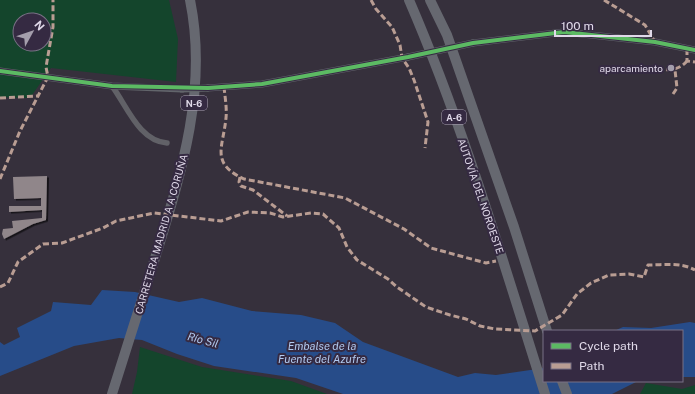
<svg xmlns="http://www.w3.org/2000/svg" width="695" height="394" font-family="'Public Sans',sans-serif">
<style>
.green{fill:#14452c;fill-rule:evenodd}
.water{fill:#274c89}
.building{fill:#90868a;filter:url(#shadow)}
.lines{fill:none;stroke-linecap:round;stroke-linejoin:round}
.street{stroke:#616167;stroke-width:5.5}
.secondary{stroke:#62656b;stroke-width:7}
.highway{stroke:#666870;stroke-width:10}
.secondary-bridge{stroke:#62656b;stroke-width:7}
.quiet{stroke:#b99d93;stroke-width:3;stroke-dasharray:6 3;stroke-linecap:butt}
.cycleway-casing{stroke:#352a42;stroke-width:6}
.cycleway{stroke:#5cba63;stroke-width:4}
.poi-dot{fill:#a49eac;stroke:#352a42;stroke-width:1.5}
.labels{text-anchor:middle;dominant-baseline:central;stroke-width:4;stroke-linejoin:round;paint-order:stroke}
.shield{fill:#352a42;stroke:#ada4b7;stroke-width:1}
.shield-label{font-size:9px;font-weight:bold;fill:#e0d9e9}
.poi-label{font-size:10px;fill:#e0d9e9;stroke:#352a42;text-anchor:end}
.street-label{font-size:10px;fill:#e0d9e9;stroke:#352a42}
.water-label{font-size:11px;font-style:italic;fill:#b1c9ef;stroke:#352a42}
</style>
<defs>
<filter id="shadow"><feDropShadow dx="2" dy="1.5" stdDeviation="0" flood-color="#0009"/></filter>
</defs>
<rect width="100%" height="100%" fill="#36303c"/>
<!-- green -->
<g class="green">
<path d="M0 0H169L178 39 176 82 51 68 30 98 0 97ZM20 20H44V44H20Z"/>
<path d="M140 347 202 367 291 381 327 394H132L137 372Z"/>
<path d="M646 383 682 389 695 385V394H640Z"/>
</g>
<!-- water -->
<g class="water">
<path d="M102 290 135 292 179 302 202 298 252 311 301 315 335 323 363 342 458 377 475 373 496 375 544 368V381H638L612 394H343L296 378 214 366 177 354 142 340 119 338 74 346 0 376V342L4 345 20 337 17 328 51 311 53 302 91 305Z"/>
<path d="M690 322 695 323V377H682V331H614L623 327 651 328Z"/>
</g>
<!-- building -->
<path class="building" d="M47 176 46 220 33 224 4 239 2 234 3 229 13 228 12 221 42 218V210L9 212V206H41V198L14 199 13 177Z"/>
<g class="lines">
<!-- street -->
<path class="street" d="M112 86C127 106 139 141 167 143"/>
<!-- secondary -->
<g class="secondary">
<path d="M473 43 564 32 655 42 695 50"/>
<path d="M0 71 112 86 182 89"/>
<path d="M208 88 262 84 408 57"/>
</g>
<!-- highway -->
<g class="highway">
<path d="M409 0C464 127 503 262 545 394"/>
<path d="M430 0 447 35 514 227 547 331"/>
<path d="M562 381 567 394"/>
<path d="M112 394C127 348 141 301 156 255 182 171 208 88 190 0"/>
</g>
<!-- secondary-bridge -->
<g class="secondary-bridge">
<path d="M408 57 473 43"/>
<path d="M182 89 208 88"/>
</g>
<!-- quiet -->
<g class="quiet">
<path d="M371 0 376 9 392 27 400 45 402 58 409 68 414 80 428 122 425 148"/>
<path d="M604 0 645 25 655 42"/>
<path d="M687 49V61L695 62"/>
<path d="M648 70C663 69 677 73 687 61"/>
<path d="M224 87C225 97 227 108 226 118 223 148 210 163 244 179L345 198 404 229 431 248 486 263 496 261"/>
<path d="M673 94 677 88 675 70"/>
<path d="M0 98 38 96 48 77 46 67 53 27V0"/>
<path d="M240 177 239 182 241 186 253 190 287 216"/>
<path d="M0 179 20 131 38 96"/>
<path d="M0 287 8 283 18 262 43 244 62 243 103 228 116 221 154 213 221 221 248 212 270 213 283 217 311 213 323 214 339 228 347 247 357 260 388 279 397 287 426 307 450 315 466 319 480 326 495 329 535 331 562 315 577 294 591 283 609 275 629 274 644 277 648 265C664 265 681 262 695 270"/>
</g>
<!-- cycleway casing -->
<g class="cycleway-casing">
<path id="cycleway" d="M0 71 112 86 208 88 262 84 408 57 473 43 564 32 655 42 695 50"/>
</g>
<!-- cycleway -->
<use href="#cycleway" class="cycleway"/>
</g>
<!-- markers -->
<circle class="poi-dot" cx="671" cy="68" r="4"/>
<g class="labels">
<!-- shield labels -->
<g class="shield">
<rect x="181" y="96" width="26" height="14" rx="3"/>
<rect x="442" y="110" width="24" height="14" rx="3"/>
</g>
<g class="shield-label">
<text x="194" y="103">N-6</text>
<text x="454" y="117">A-6</text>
</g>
<!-- poi labels -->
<g class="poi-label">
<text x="663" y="68">aparcamiento</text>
</g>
<!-- street labels -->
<g class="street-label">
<text transform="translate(481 196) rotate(71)">AUTOVÍA DEL NOROESTE</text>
<text transform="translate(161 234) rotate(-74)">CARRETERA MADRID A A CORUÑA</text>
</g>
<!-- water labels -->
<g class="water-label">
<text transform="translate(203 340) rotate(15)">Río Sil</text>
<text x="322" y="346">Embalse de la<tspan x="322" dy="13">Fuente del Azufre</tspan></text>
</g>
</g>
<!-- legend -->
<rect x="543" y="330" width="140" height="52" fill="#352a42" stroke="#797085"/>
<rect x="551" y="343" width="20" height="6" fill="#5cba63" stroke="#797085"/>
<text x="579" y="350" font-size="12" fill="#e0d9e9">Cycle path</text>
<rect x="551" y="363" width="20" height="6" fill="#b99d93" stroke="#797085"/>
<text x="579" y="370" font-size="12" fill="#e0d9e9">Path</text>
<!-- north arrow -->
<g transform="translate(32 32) rotate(50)"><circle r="19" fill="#352a42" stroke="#797085"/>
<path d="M0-3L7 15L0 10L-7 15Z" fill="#a49eac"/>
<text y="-6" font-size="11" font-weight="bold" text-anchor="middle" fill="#e0d9e9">N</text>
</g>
<!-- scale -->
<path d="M555 30v6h96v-6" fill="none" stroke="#e0d9e9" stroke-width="2"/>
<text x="561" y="30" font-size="12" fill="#e0d9e9" stroke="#352a42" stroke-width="3" paint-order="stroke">100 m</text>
</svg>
